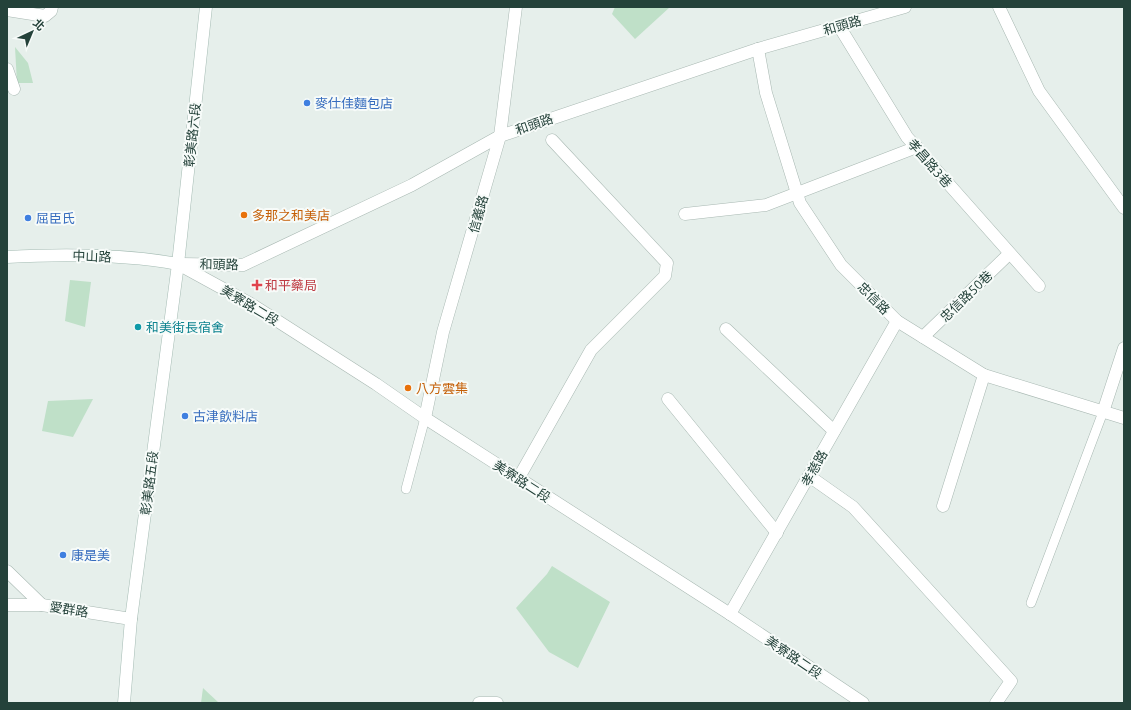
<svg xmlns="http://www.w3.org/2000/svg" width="1131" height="710" font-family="Ubuntu,'Noto Sans TC',sans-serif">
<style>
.green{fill:#bfe0c8}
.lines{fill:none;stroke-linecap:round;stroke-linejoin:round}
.lane-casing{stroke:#a8b8b2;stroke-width:10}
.street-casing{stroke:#a8b8b2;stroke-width:13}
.secondary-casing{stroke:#a4bbb3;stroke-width:13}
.lane{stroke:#fff;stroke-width:9}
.street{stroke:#fff;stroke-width:12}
.secondary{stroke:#fff;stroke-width:12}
.shop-dot{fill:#3f7fe0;stroke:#f7fbf9;stroke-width:1.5}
.food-dot{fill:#e8710a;stroke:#f7fbf9;stroke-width:1.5}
.health-dot{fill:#e0444e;stroke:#f7fbf9;stroke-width:1.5}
.culture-dot{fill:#0f9aa8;stroke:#f7fbf9;stroke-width:1.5}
.labels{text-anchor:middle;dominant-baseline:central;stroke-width:4;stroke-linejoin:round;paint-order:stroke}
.street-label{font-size:13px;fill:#24423a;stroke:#f7fbf9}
.shop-label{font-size:13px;fill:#366cbe;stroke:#f7fbf9;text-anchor:start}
.food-label{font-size:13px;fill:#c56008;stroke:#f7fbf9;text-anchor:start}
.health-label{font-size:13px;fill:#be3a42;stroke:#f7fbf9;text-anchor:start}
.culture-label{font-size:13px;fill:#0d838f;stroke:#f7fbf9;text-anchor:start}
</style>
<rect width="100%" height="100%" fill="#e6efeb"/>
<!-- green -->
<g class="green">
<path d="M615 7H670L635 39 612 14Z"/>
<path d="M15 47 28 63 33 83H17Z"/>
<path d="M70 280 91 282 85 327 65 321Z"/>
<path d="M93 399 73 437 42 431 48 401Z"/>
<path d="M552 566 610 602 578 668 549 652 516 608 547 574Z"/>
<path d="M203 688 219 703H201Z"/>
</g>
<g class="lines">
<!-- lane casing -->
<g class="lane-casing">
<g id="lane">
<path d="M406 489 425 418"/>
<path d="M1031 603 1103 412"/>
</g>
</g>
<!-- street casing -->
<g class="street-casing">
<g id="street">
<path d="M999 7 1039 91 1124 208"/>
<path d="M7 10 45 16 51 11 52 7"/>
<path d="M839 26 907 137 1039 286"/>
<path d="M758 49 766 93 800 203 841 265 897 321 984 375 1124 418"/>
<path d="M7 69 14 89"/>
<path d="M685 214 766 205 917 147"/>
<path d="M178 264 251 304 376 384 425 418 730 614 863 703"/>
<path d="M181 264 243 265 412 185 500 136 758 49 905 7"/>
<path d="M726 329 834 431"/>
<path d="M923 337 1009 254"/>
<path d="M668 399 777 533"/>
<path d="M1103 412 1124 348"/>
<path d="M425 418 443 332 500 136 516 7"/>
<path d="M809 476 853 507 1011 681 996 703"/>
<path d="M518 479 591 350 665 276 667 263 552 140"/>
<path d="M943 506 984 375"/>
<path d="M7 571 42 605"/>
<path d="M7 605H42L131 619"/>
<path d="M730 614 897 321"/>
<path d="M479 703H497"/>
</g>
</g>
<!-- secondary casing -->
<g class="secondary-casing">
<g id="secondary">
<path d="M7 257C62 254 123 254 178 264"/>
<path d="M124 703 131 619 178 264 206 7"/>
</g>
</g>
<!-- lane -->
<use href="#lane" class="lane"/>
<!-- street -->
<use href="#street" class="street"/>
<!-- secondary -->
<use href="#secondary" class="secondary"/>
</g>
<!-- markers -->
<g class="shop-dot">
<circle cx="307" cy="103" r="4"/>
<circle cx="28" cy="218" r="4"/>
<circle cx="185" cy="416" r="4"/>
<circle cx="63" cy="555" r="4"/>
</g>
<g class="food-dot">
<circle cx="244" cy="215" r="4"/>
<circle cx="408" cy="388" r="4"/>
</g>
<path class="health-dot" d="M255 279h4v4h4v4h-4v4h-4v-4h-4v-4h4z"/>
<circle class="culture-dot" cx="138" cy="327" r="4"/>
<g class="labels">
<!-- street labels -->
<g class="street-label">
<text transform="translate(842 25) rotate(-16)">和頭路</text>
<text transform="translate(534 124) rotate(-19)">和頭路</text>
<text transform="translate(192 135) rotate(-84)">彰美路六段</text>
<text transform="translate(930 163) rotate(49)">孝昌路3巷</text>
<text transform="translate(478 214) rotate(-74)">信義路</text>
<text transform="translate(92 256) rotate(2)">中山路</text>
<text transform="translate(219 264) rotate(1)">和頭路</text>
<text transform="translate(966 296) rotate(-44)">忠信路50巷</text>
<text transform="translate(874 298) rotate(45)">忠信路</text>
<text transform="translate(250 305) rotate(31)">美寮路二段</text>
<text transform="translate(814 468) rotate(-61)">孝慈路</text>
<text transform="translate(522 481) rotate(33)">美寮路二段</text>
<text transform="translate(149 483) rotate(-83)">彰美路五段</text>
<text transform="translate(69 609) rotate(9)">愛群路</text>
<text transform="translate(794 657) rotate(34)">美寮路二段</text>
</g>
<!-- shop labels -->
<g class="shop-label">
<text x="315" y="103">麥仕佳麵包店</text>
<text x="36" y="218">屈臣氏</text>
<text x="193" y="416">古津飲料店</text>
<text x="71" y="555">康是美</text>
</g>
<!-- food labels -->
<g class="food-label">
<text x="252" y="215">多那之和美店</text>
<text x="416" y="388">八方雲集</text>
</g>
<!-- health labels -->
<g class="health-label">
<text x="265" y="285">和平藥局</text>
</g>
<!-- culture labels -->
<g class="culture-label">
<text x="146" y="327">和美街長宿舍</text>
</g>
</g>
<!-- border -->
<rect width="1131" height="710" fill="none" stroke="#24423a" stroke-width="16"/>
<!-- north arrow -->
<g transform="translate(32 32) rotate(44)" stroke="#f7fbf9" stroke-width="3" paint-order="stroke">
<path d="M0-3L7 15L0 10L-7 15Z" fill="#24423a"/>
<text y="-6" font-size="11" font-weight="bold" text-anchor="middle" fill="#24423a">北</text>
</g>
</svg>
